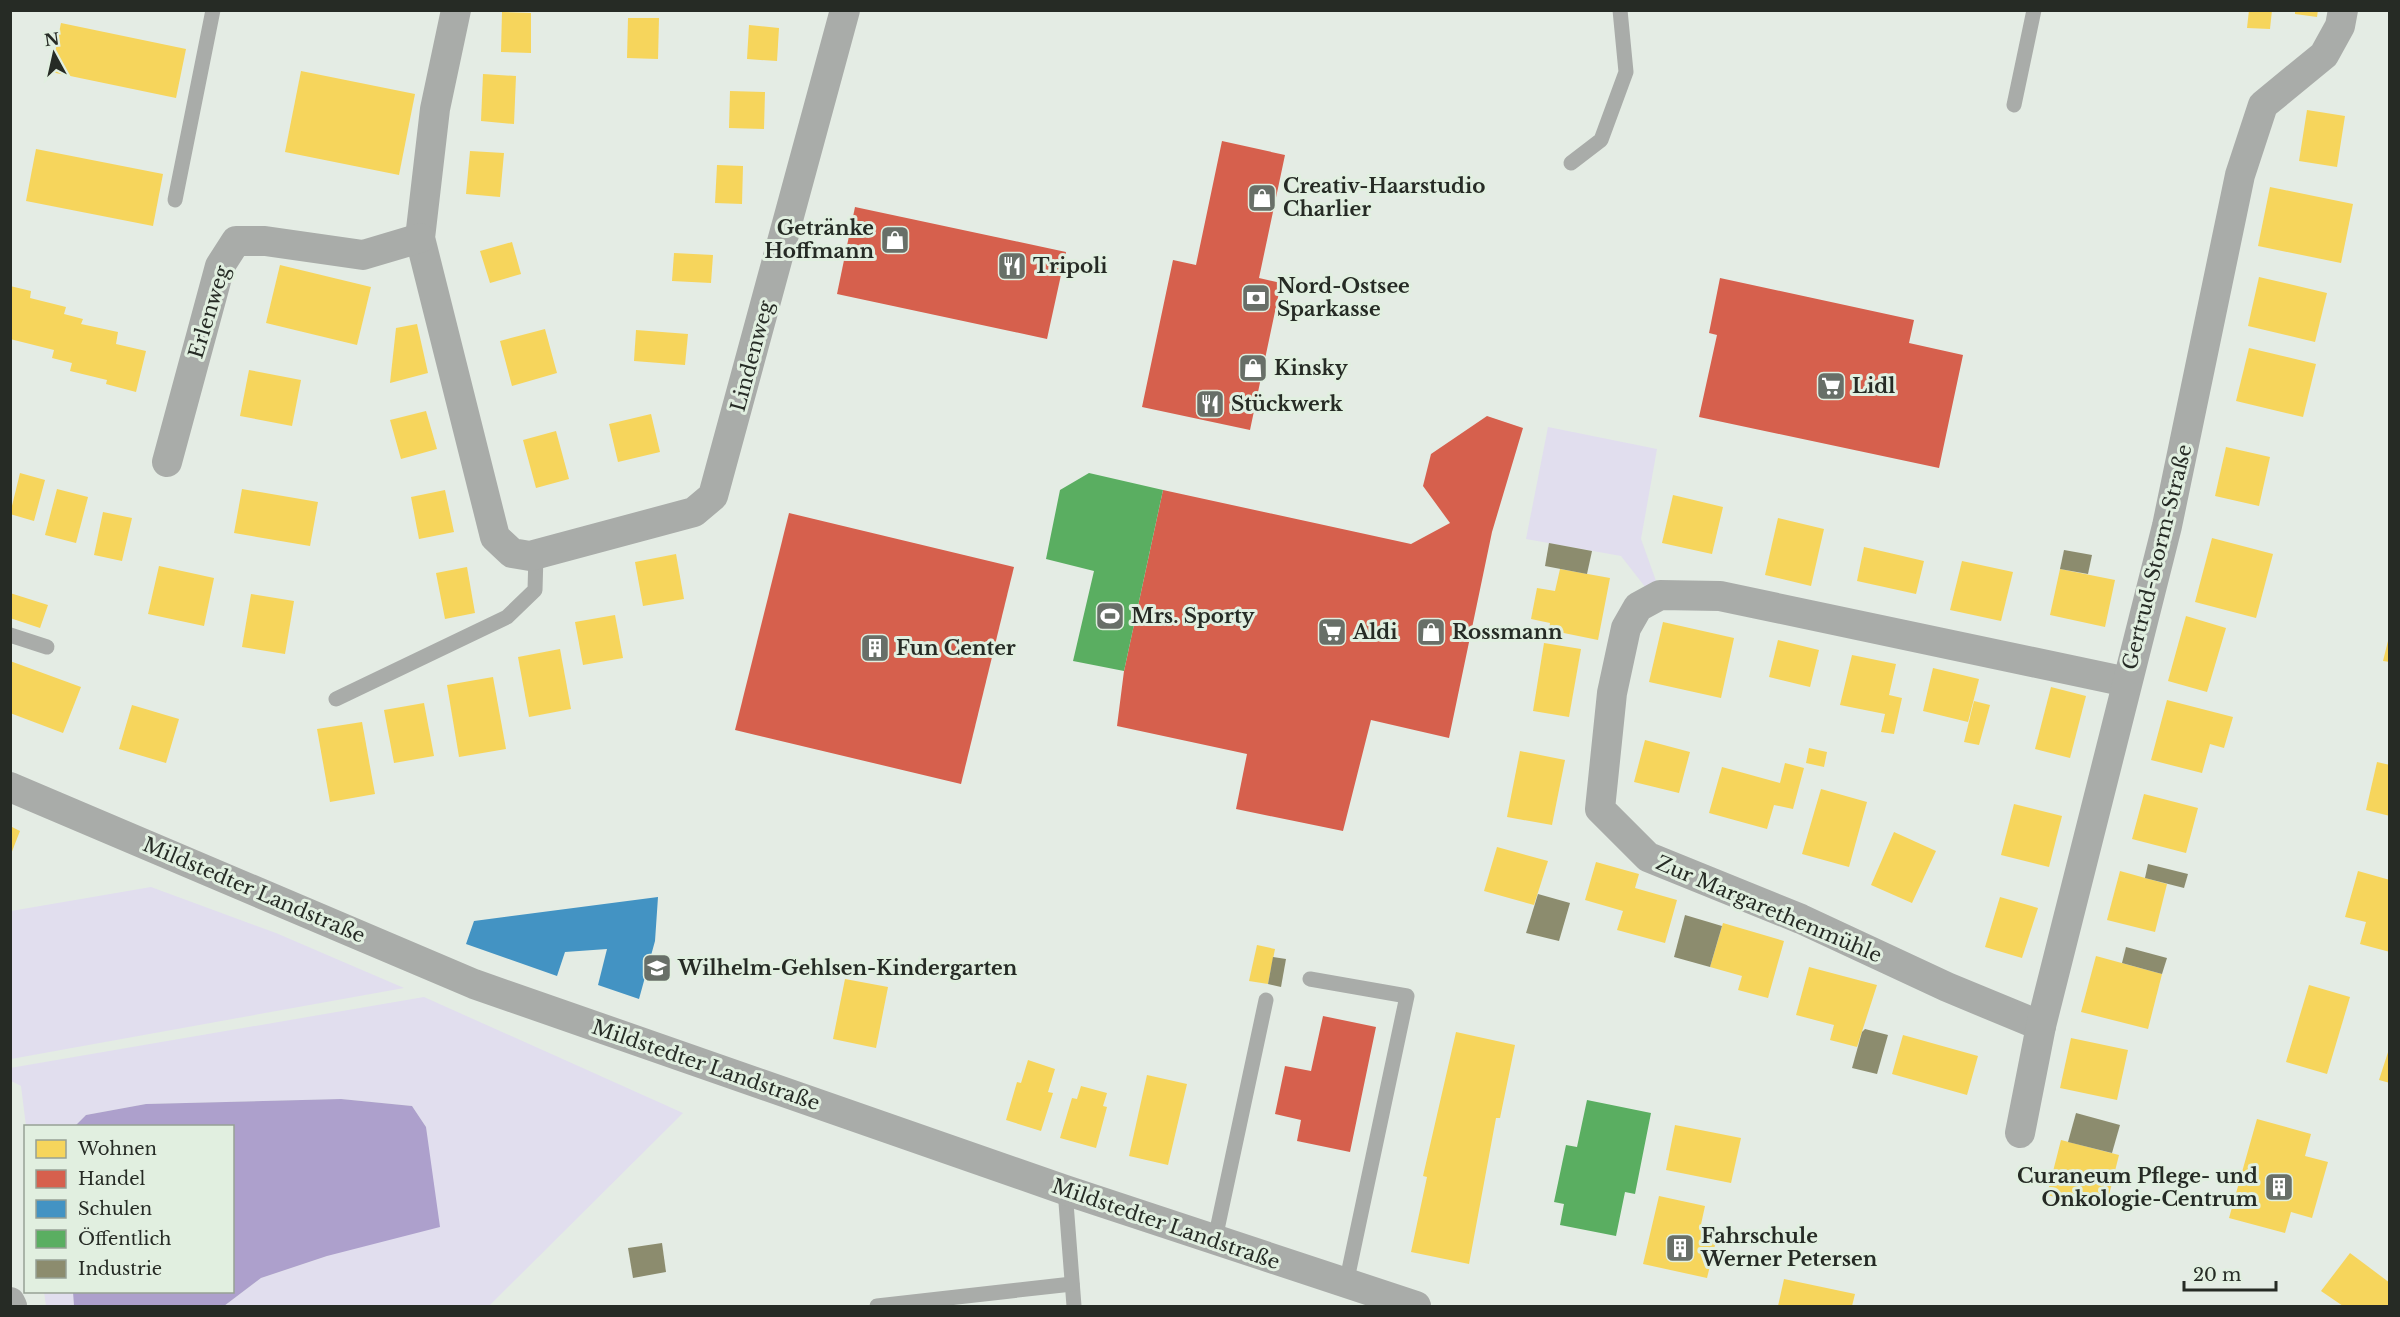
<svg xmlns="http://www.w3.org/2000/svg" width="2400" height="1317" font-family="'Libre Baskerville',serif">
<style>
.green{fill:#e1deee}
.water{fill:#ada0cc}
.homes{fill:#f6d55c}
.shops{fill:#d6604d}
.schools{fill:#4393c3}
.public{fill:#5aae61}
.industry{fill:#8c8c6e}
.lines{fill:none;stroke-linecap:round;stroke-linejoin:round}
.lane{stroke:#a9aca9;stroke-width:15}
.street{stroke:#a9aca9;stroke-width:30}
.labels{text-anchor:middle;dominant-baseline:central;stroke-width:6;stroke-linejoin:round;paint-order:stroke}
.poi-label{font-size:20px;font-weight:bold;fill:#262b25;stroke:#e1efe0;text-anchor:start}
.street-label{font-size:20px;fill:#262b25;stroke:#e1efe0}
</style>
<rect width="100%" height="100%" fill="#e4ece4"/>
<!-- green -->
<g class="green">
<path d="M1548 427 1657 449 1641 539 1656 581 1646 588 1621 556 1526 539Z"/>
<path d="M151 887 276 933 404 988 11 1059V911Z"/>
<path d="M424 997 683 1113 489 1306H224L261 1278 327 1256 430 1171 426 1127 412 1106 341 1099 146 1104 86 1115 75 1126H26L21 1086 11 1081 10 1068Z"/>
<path d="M44 1292H73L74 1306H46Z"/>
</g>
<!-- water -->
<path class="water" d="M341 1099 412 1106 426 1127 440 1227 327 1256 261 1278 224 1306H74L73 1292H232V1126H75L86 1115 146 1104Z"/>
<!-- homes -->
<g class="homes">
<path d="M2249 10H2272L2270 29 2247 28Z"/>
<path d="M2295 10H2318L2317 17 2295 14Z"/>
<path d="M502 12 531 13V53L501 52Z"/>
<path d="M628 18H659L658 59 627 58Z"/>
<path d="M61 23 186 49 176 98 51 72Z"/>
<path d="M749 25 779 28 777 61 747 59Z"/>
<path d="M301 71 415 94 399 175 285 152Z"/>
<path d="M483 74 516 76 514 124 481 121Z"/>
<path d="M730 91 765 92 764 129 729 128Z"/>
<path d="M2307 110 2345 116 2337 167 2299 161Z"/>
<path d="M36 149 163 174 153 226 26 201Z"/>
<path d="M470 151 504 153 500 197 466 194Z"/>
<path d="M717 165 743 166 742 204 715 203Z"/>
<path d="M2270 187 2353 204 2341 263 2258 246Z"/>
<path d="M512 242 521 274 490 283 480 251Z"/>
<path d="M674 253 713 255 711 283 672 281Z"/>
<path d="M280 265 371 287 357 345 266 323Z"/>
<path d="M2259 277 2327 293 2315 342 2248 326Z"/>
<path d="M10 286 31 291 30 298 66 307 64 314 83 319 81 324 118 332 116 344 146 351 136 392 106 384 107 380 70 371 72 363 52 358 54 350 10 339Z"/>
<path d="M417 324 428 373 390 383 396 328Z"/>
<path d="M545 329 557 373 512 386 500 341Z"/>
<path d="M636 330 688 334 685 365 634 361Z"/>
<path d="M2249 348 2316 364 2303 417 2236 401Z"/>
<path d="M249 370 301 380 292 426 240 416Z"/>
<path d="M426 411 437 449 401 459 390 420Z"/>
<path d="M651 414 660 452 618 462 609 424Z"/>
<path d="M556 431 569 479 536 488 523 440Z"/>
<path d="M2226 447 2270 457 2259 506 2215 496Z"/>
<path d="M20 473 45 480 34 521 10 514Z"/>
<path d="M57 489 88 497 76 543 45 535Z"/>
<path d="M242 489 318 502 310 546 234 533Z"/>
<path d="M445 490 454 532 419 539 411 497Z"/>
<path d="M1673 495 1723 507 1712 554 1662 543Z"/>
<path d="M103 512 132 518 122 561 94 555Z"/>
<path d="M1778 518 1824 529 1811 586 1765 575Z"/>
<path d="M2212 538 2273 554 2256 618 2195 602Z"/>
<path d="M1864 547 1924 561 1916 594 1857 581Z"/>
<path d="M676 554 684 599 643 606 635 562Z"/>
<path d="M1962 561 2013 572 2001 621 1950 610Z"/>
<path d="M159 566 214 578 204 626 148 614Z"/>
<path d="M467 567 475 613 445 619 436 573Z"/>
<path d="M1560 569 1610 578 1598 640 1549 630 1550 623 1531 619 1537 588 1555 591Z"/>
<path d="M2060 569 2115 580 2105 627 2050 615Z"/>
<path d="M10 593 48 605 40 628 10 618Z"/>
<path d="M251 594 294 601 285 654 242 647Z"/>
<path d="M615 615 623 658 583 665 575 622Z"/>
<path d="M2186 616 2226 628 2207 692 2168 681Z"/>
<path d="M1663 622 1734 638 1721 698 1649 682Z"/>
<path d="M2389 637H2390V662L2383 661Z"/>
<path d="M1778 640 1819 650 1810 687 1769 677Z"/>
<path d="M1544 643 1581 649 1569 717 1533 711Z"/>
<path d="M560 649 571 709 529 717 518 657Z"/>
<path d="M1852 655 1896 664 1889 695 1902 698 1894 734 1881 732 1885 714 1840 705Z"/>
<path d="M10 661 81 687 63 733 10 713Z"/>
<path d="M1933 668 1979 679 1968 722 1923 711Z"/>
<path d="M493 677 506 749 459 757 447 685Z"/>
<path d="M2051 687 2086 696 2070 758 2035 749Z"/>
<path d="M2167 700 2233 717 2224 748 2210 744 2202 773 2151 760Z"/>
<path d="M1974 701 1990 705 1979 745 1964 742Z"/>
<path d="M424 703 434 756 394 763 384 710Z"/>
<path d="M132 705 179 719 166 763 119 749Z"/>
<path d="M362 722 375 794 330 802 317 729Z"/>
<path d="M1645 740 1690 752 1679 793 1634 782Z"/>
<path d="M1809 748 1827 752 1824 767 1806 763Z"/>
<path d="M1520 751 1565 760 1552 825 1507 817Z"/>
<path d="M2377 762 2390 765V816L2366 810Z"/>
<path d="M1785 763 1804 768 1793 809 1774 805 1767 829 1709 813 1722 767 1780 783Z"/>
<path d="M1821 789 1867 802 1849 867 1802 854Z"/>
<path d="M2144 794 2198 808 2186 853 2132 839Z"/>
<path d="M2014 804 2062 816 2049 867 2001 855Z"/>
<path d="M10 826 20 831 11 854H10Z"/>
<path d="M1894 832 1936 851 1912 903 1871 885Z"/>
<path d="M1497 847 1548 861 1534 905 1484 891Z"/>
<path d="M1596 862 1639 874 1635 888 1677 900 1665 943 1617 930 1623 911 1585 900Z"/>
<path d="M2120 871 2167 884 2155 932 2107 920Z"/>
<path d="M2358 871 2390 880V952L2360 944 2366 922 2345 917Z"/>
<path d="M2000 897 2038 908 2022 958 1985 947Z"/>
<path d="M1723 923 1784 941 1768 998 1738 990 1742 976 1710 967Z"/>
<path d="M1257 945 1275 949 1268 984 1249 981Z"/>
<path d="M2096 956 2162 974 2148 1029 2081 1012Z"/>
<path d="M1809 967 1877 985 1857 1047 1830 1040 1834 1025 1796 1015Z"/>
<path d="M845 979 888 987 876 1048 833 1039Z"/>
<path d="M2309 985 2350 997 2327 1074 2286 1062Z"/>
<path d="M1456 1032 1515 1045 1500 1118H1496L1469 1264 1411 1252 1427 1177 1423 1176Z"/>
<path d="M1903 1035 1978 1056 1967 1095 1892 1074Z"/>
<path d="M2071 1038 2128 1050 2117 1100 2060 1088Z"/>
<path d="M2390 1046V1083L2379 1080Z"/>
<path d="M1028 1060 1055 1069 1048 1092 1053 1093 1041 1131 1006 1120 1017 1082 1021 1083Z"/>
<path d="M1147 1075 1187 1084 1168 1165 1129 1156Z"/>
<path d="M1081 1086 1107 1093 1103 1106 1107 1107 1096 1148 1060 1138 1072 1098 1077 1099Z"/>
<path d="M2257 1119 2311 1134 2305 1156 2328 1162 2312 1218 2291 1212 2285 1233 2229 1218Z"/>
<path d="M1675 1125 1741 1138 1731 1183 1666 1170Z"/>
<path d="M2061 1140 2119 1155 2109 1195 2102 1193 2098 1208 2047 1195Z"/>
<path d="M1659 1196 1705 1206 1700 1229 1718 1233 1707 1278 1643 1264Z"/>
<path d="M2350 1253 2390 1283V1306H2343L2321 1291Z"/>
<path d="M1784 1279 1855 1294 1852 1306H1778Z"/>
</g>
<!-- shops -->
<g class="shops">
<path d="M1222 141 1285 155 1259 278 1281 283 1250 430 1142 407 1173 260 1196 265Z"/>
<path d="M855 207 1066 252 1047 339 837 294Z"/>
<path d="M1720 278 1914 320 1909 343 1963 355 1939 468 1699 417 1717 335 1709 333Z"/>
<path d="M1487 416 1523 428 1492 532 1449 738 1371 720 1343 831 1236 809 1247 754 1117 726 1124 671 1163 490 1411 544 1450 523 1423 486 1431 454Z"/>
<path d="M789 513 1014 567 961 784 735 730Z"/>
<path d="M1323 1016 1376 1027 1350 1152 1297 1141 1301 1120 1275 1114 1285 1066 1311 1071Z"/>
</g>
<!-- schools -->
<path class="schools" d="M658 897 655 941 639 999 598 985 607 949 565 952 557 976 466 944 474 921Z"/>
<!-- public -->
<g class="public">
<path d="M1089 473 1163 490 1124 671 1073 661 1094 571 1046 559 1060 490Z"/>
<path d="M1587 1100 1651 1113 1635 1194 1625 1192 1616 1236 1560 1225 1564 1204 1554 1202 1566 1145 1577 1147Z"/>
</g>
<!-- industry -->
<g class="industry">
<path d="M1549 543 1592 551 1587 574 1545 566Z"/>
<path d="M2064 550 2092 555 2088 574 2060 569Z"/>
<path d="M2148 864 2188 874 2184 888 2145 878Z"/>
<path d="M1538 894 1570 903 1559 941 1526 933Z"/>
<path d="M1685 915 1722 926 1710 967 1674 957Z"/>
<path d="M2126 947 2167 958 2162 974 2122 963Z"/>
<path d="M1273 957 1286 959 1281 987 1268 984Z"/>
<path d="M1865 1029 1888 1035 1877 1074 1852 1068 1862 1032Z"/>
<path d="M2076 1113 2120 1125 2112 1153 2068 1142Z"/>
<path d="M662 1243 666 1272 633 1278 628 1248Z"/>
</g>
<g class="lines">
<!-- lane -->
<g class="lane">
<path d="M2014 105 2034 10"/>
<path d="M1571 163 1601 140 1626 72 1620 10"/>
<path d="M175 200 213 10"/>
<path d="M10 635 47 647"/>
<path d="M336 699 507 617 535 590 536 555"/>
<path d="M1310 979 1407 996 1346 1284"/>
<path d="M1065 1190 1074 1306"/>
<path d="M1215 1239 1266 1000"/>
<path d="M877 1306 1072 1284"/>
</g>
<!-- street -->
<g class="street">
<path d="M456 10 435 109 420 238 495 537 512 553 530 556 694 512 713 496 845 10"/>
<path d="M167 462 220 266 236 241H265L363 255 420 238"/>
<path d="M10 787 474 984 1065 1190 1416 1306"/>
<path d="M2041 1026 1947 987 1801 919 1648 857 1600 809 1612 693 1626 628 1638 607 1660 595 1720 596 2127 682"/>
<path d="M2020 1133 2041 1026 2167 526 2240 175 2263 105 2324 55 2340 26 2343 10"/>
<path d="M10 1302 12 1306"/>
</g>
</g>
<!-- icons -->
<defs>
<g id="shop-square" transform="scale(1.5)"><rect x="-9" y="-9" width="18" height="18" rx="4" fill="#686f68" stroke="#e1efe0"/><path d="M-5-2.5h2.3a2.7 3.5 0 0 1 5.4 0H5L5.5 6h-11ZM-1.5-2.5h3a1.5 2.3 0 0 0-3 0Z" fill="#fff"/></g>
<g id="restaurant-square" transform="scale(1.5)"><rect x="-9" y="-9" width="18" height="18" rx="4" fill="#686f68" stroke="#e1efe0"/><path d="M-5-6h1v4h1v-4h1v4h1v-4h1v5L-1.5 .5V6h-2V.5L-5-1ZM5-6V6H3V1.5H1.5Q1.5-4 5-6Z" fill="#fff"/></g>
<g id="bank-square" transform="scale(1.5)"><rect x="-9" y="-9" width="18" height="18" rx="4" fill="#686f68" stroke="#e1efe0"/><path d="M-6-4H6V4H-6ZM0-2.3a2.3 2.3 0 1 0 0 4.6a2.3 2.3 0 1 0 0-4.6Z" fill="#fff"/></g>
<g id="supermarket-square" transform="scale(1.5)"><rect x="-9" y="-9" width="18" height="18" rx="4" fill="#686f68" stroke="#e1efe0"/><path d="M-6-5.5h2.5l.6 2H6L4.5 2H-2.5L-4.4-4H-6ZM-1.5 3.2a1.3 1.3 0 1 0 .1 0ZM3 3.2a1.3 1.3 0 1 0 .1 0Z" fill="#fff"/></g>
<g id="stadium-square" transform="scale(1.5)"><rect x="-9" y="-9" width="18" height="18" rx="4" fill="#686f68" stroke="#e1efe0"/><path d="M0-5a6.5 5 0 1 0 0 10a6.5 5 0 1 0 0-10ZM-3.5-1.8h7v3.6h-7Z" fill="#fff"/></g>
<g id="building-square" transform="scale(1.5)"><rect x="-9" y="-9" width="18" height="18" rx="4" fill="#686f68" stroke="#e1efe0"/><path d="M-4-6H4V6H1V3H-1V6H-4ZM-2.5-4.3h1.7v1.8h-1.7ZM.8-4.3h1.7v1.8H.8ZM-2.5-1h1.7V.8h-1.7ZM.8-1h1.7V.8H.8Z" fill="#fff"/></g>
<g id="school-square" transform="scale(1.5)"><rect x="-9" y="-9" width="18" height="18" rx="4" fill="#686f68" stroke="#e1efe0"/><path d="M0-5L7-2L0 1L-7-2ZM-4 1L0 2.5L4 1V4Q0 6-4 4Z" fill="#fff"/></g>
</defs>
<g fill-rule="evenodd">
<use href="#shop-square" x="1262" y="198"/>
<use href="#shop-square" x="895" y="240"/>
<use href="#restaurant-square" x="1012" y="266"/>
<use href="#bank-square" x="1256" y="298"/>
<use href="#shop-square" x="1253" y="368"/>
<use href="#supermarket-square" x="1831" y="386"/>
<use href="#restaurant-square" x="1210" y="404"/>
<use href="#stadium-square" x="1110" y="616"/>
<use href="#supermarket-square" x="1332" y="632"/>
<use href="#shop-square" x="1431" y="632"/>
<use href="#building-square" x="875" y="648"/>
<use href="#school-square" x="657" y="968"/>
<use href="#building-square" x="2279" y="1187"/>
<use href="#building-square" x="1680" y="1248"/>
</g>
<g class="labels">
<!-- poi labels -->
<g class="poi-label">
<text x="1283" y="186">Creativ-Haarstudio<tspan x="1283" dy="23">Charlier</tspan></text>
<text x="874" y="228" text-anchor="end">Getränke<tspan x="874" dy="23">Hoffmann</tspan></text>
<text x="1033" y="266">Tripoli</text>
<text x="1277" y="286">Nord-Ostsee<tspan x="1277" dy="23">Sparkasse</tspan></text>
<text x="1274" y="368">Kinsky</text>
<text x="1852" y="386">Lidl</text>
<text x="1231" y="404">Stückwerk</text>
<text x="1131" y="616">Mrs. Sporty</text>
<text x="1353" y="632">Aldi</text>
<text x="1452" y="632">Rossmann</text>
<text x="896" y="648">Fun Center</text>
<text x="678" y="968">Wilhelm-Gehlsen-Kindergarten</text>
<text x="2258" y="1176" text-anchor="end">Curaneum Pflege- und<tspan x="2258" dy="23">Onkologie-Centrum</tspan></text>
<text x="1701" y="1236">Fahrschule<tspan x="1701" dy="23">Werner Petersen</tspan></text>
</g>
<!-- street labels -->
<g class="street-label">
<text transform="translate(209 312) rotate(-73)">Erlenweg</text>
<text transform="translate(752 356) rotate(-75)">Lindenweg</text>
<text transform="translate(2157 557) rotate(-76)">Gertrud-Storm-Straße</text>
<text transform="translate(254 890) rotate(23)">Mildstedter Landstraße</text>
<text transform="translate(1769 909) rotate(23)">Zur Margarethenmühle</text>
<text transform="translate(706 1065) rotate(19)">Mildstedter Landstraße</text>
<text transform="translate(1166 1224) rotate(19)">Mildstedter Landstraße</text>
</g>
</g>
<!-- border -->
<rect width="2400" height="1317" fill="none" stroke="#262b25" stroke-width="24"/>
<!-- legend -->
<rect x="24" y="1125" width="210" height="168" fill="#e1efe0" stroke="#96a195" stroke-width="1.5"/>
<rect x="36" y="1140" width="30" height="18" fill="#f6d55c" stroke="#96a195" stroke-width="1.5"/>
<text x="78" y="1155" font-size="18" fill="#262b25">Wohnen</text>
<rect x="36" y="1170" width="30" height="18" fill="#d6604d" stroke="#96a195" stroke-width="1.5"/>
<text x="78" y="1185" font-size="18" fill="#262b25">Handel</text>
<rect x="36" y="1200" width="30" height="18" fill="#4393c3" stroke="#96a195" stroke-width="1.5"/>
<text x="78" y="1215" font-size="18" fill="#262b25">Schulen</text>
<rect x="36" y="1230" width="30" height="18" fill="#5aae61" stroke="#96a195" stroke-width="1.5"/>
<text x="78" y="1245" font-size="18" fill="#262b25">Öffentlich</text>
<rect x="36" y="1260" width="30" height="18" fill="#8c8c6e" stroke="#96a195" stroke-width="1.5"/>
<text x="78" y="1275" font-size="18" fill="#262b25">Industrie</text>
<!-- north arrow -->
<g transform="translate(54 54) rotate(352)" stroke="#e1efe0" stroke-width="4.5" paint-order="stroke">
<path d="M0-4.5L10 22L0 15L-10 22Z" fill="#262b25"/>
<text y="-9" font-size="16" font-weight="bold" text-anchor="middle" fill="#262b25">N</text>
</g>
<!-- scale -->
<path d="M2184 1281v9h92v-9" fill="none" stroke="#262b25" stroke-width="3"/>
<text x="2193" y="1281" font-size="18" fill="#262b25" stroke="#e1efe0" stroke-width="4.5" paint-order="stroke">20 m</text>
</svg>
